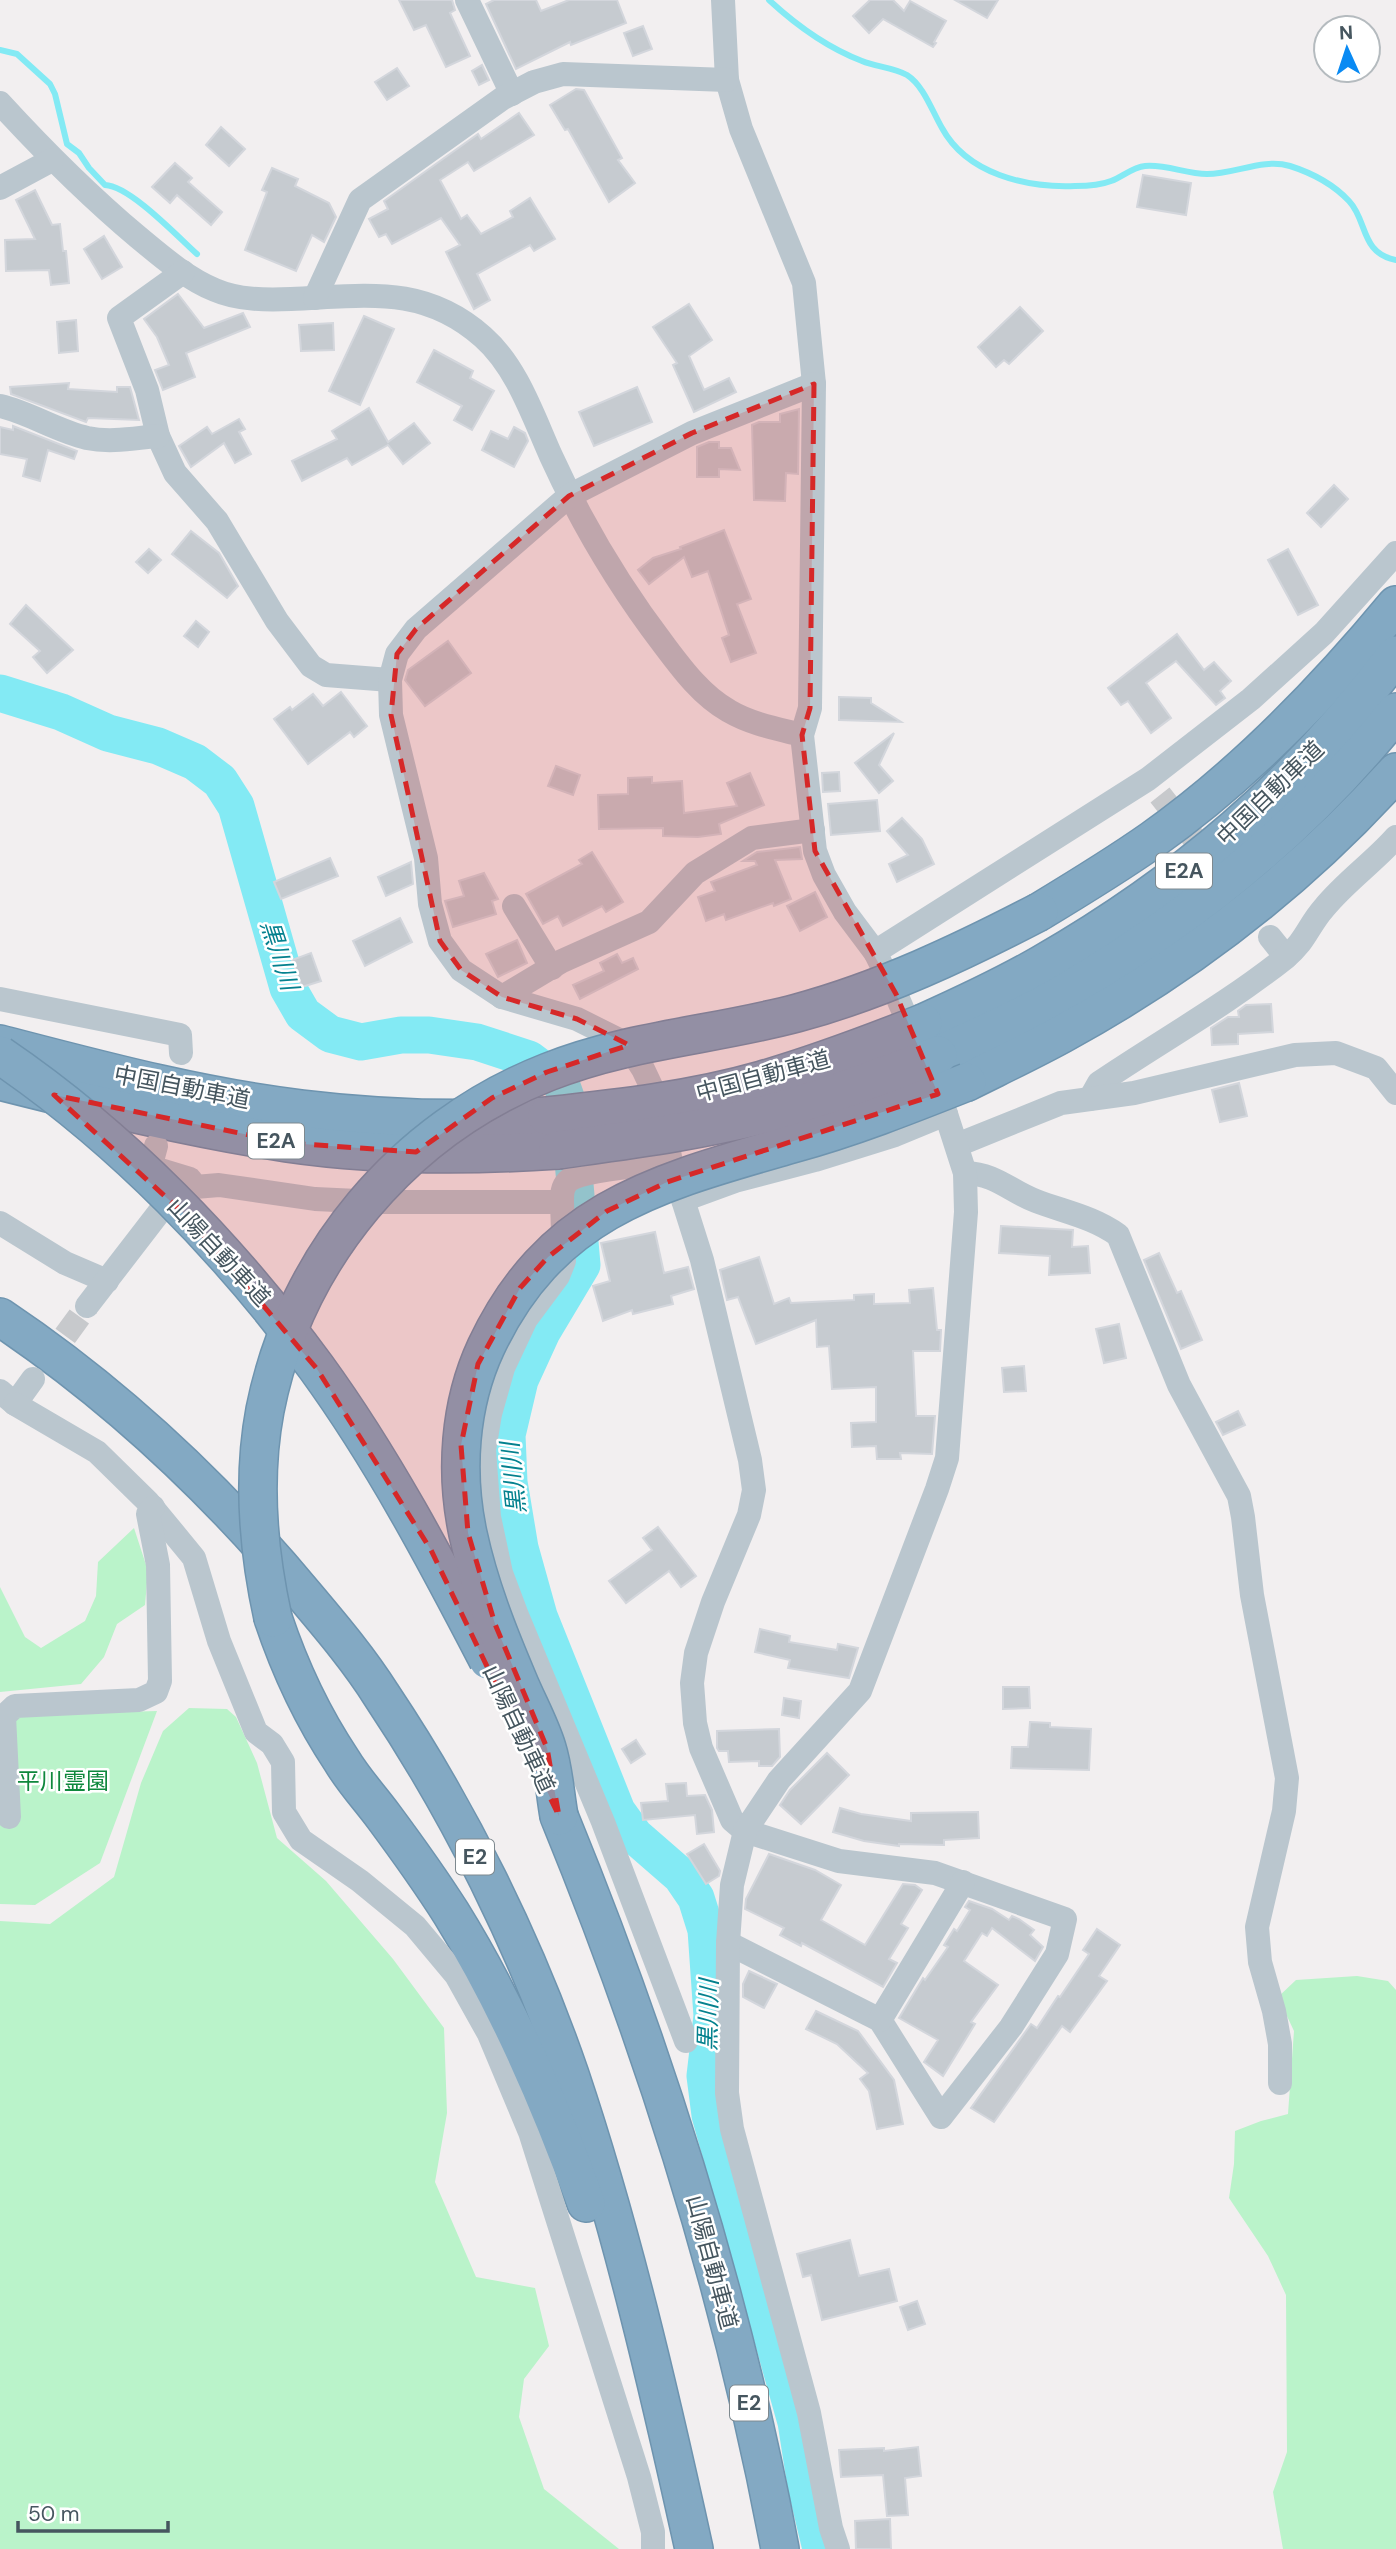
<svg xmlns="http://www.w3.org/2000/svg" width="1396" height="2549" font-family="'DM Sans','Noto Sans JP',sans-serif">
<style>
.green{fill:#baf3ca}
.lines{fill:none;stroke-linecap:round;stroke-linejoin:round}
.stream{stroke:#83eaf4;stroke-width:6}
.river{stroke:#83eaf4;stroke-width:37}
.building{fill:#c6cbd0;stroke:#d3d6dc;stroke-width:2}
.minor-tunnel{stroke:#c7c9cc;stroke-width:24;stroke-dasharray:24 12;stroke-linecap:butt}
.highway-casing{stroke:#6e94af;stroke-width:40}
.minor{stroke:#bac6ce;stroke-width:24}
.highway{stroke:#83a9c3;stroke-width:37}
.highway-bridge-casing{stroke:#6e94af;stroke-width:40;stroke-linecap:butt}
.highway-bridge{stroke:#83a9c3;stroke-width:37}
.marked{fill:#d62828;fill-opacity:0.2;stroke:#d62828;stroke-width:5;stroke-dasharray:14 9;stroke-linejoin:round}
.labels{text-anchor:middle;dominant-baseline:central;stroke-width:5;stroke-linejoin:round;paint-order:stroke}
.shield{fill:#fff;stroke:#7e898f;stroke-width:2}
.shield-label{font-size:21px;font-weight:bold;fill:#46565f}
.street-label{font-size:23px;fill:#46565f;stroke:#fff}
.park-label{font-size:23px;fill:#0f883d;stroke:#fff}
.water-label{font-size:24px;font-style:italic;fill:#04818e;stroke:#fff}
</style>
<rect width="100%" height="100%" fill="#f2eff0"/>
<!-- green -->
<g class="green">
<path d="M134 1528 148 1571 145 1605 117 1624 104 1657 81 1684 0 1692V1587L25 1637 41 1648 85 1621 96 1596 98 1562Z"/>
<path d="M189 1708 227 1709 236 1717 257 1763 277 1838 326 1881 393 1959 444 2028 447 2113 435 2182 476 2277 535 2288 549 2346 524 2379 519 2417 544 2489 619 2549H0V1921L50 1924 114 1877 141 1783 163 1731Z"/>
<path d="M157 1711 100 1863 35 1905 0 1904V1712L20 1715Z"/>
<path d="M1357 1976 1388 1981 1396 1990V2549H1283L1273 2492 1287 2452 1286 2295 1268 2256 1229 2198 1234 2164 1235 2131 1261 2121 1288 2114 1294 2031 1278 1997 1296 1980Z"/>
</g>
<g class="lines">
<!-- stream -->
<g class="stream">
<path d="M769 0C795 24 828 48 862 61 876 67 893 67 907 75 924 86 932 111 942 128 967 174 1026 188 1075 186 1086 186 1101 185 1111 181 1122 177 1133 167 1145 166 1166 164 1186 174 1207 174 1235 174 1263 158 1290 166 1312 173 1334 185 1349 201 1368 221 1360 253 1396 260"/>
<path d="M0 50 17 54 50 84 55 94 67 144 79 153 89 168 105 185C130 186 177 236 197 254"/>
</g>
<!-- river -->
<path class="river" d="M0 693 61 712 108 733 158 746 195 762 220 781 236 806 288 988 303 1014 330 1034 361 1042 401 1035H429L477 1042 529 1059 561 1083 568 1103 582 1265 542 1332 520 1380 507 1435 509 1482 520 1548 539 1616 617 1811 635 1836 681 1876 696 1898 706 1930 712 2016 705 2076 710 2115 796 2422 806 2486 821 2549"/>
</g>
<!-- building -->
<g class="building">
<path d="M399 0H452L455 10 450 13 470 56 446 67 426 25 414 30Z"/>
<path d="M494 0H536L541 11 569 0H617L626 23 571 45 570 42 516 69 486 4Z"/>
<path d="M870 0H893L904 11 910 1 946 21 934 42 936 43 933 47 883 19 869 33 853 16Z"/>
<path d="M955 0H998L987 18Z"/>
<path d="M643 26 652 49 633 56 624 33Z"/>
<path d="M482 65 489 80 479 85 472 71Z"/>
<path d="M397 68 409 86 387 100 375 82Z"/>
<path d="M576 89 584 90 622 158 618 160 635 183 609 202 568 129 565 130 550 105Z"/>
<path d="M519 113 534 135 474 171 468 162 440 180 461 219 467 215 481 234 513 217 510 211 530 198 555 239 534 251 530 245 477 274 490 300 474 309 446 252 460 245 441 218 392 244 386 234 379 237 369 219 388 209 384 201 478 134 481 139Z"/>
<path d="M221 127 245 149 229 166 206 145Z"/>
<path d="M175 163 192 178 188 182 222 212 211 225 177 195 170 203 152 187Z"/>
<path d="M272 168 298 179 295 186 329 203 336 217 324 242 312 235 296 271 245 250 267 192 262 190Z"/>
<path d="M1143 175 1191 183 1186 215 1137 207Z"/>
<path d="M35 190 52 225 60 224 63 251H66L69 283 51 285 49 270 6 271 5 240 35 239 16 200Z"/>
<path d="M104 236 122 267 102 279 84 249Z"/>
<path d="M178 294 204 328 243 313 250 327 186 353 195 377 163 390 155 370 169 365 157 337 144 319Z"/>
<path d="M689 304 712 340 689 356 704 390 729 378 736 392 694 412 673 365 677 363 653 327Z"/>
<path d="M1020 307 1043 331 1009 364 1004 360 996 367 978 347Z"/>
<path d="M364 316 394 329 360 405 329 391Z"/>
<path d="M76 320 78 351 59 353 57 322Z"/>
<path d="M333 323 334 350 301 351 299 325Z"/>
<path d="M434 350 473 371 470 378 494 391 472 430 454 420 462 406 417 382Z"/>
<path d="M69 383 68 389 117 392V387H130L139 420 88 418 86 422 11 394 10 387Z"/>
<path d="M637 387 652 422 594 446 579 412Z"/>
<path d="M369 408 388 442 414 423 430 443 403 464 388 445 352 465 347 458 302 481 292 461 337 439 332 431Z"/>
<path d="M799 409 798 474 786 473 785 501 754 500 752 425 759 422H780V414Z"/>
<path d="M239 419 245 429 239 432 251 454 235 463 224 443 191 467 179 446 207 427 212 434Z"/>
<path d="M13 426 77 451 74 459 48 450 40 481 23 476 27 459 0 454V427L13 430Z"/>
<path d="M514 427 525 433 528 441 514 467 482 450 491 431 508 439Z"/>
<path d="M709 442H719V448H731L740 470 719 469V477H697V447Z"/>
<path d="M1334 485 1348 499 1321 527 1307 513Z"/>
<path d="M724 530 751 599 737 604 756 653 731 662 722 638 729 635 708 571 692 577 684 557 649 584 638 570 653 558 681 549 680 547Z"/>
<path d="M191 531 219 553 238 586 227 598 172 554Z"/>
<path d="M149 549 161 560 148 573 136 562Z"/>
<path d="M1288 549 1318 605 1298 615 1268 560Z"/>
<path d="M26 605 73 650 47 673 33 657 40 651 10 624Z"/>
<path d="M196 621 209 632 198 647 184 636Z"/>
<path d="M1177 634 1204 670 1214 662 1231 681 1220 691 1225 698 1216 705 1176 661 1146 683 1171 718 1151 733 1128 701 1121 705 1108 688Z"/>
<path d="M448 641 471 673 425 706 405 680 408 670Z"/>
<path d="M341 692 367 726 354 737 350 732 308 764 274 719 290 707 292 710 313 694 323 706Z"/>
<path d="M839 697 871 698V703L901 722 839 720Z"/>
<path d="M894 733 879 765 893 781 879 793 855 763Z"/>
<path d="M556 766 580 775 573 795 548 786Z"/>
<path d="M839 772 840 791 823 792 822 773Z"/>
<path d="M750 773 764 805 719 824 721 834 698 837 663 836V828L599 829 598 795 628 794V778L652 777V783L682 781 684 813 737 806 727 783Z"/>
<path d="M877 800 880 831 831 835 828 804Z"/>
<path d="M902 818 922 839 934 864 897 882 889 864 908 855 887 831Z"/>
<path d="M800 847 802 859 775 860 791 899 774 906 773 903 726 920 724 914 706 921 698 897 715 891 711 882 757 865 755 861H743L757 852Z"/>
<path d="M592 852 623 902 606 912 602 906 563 926 558 916 543 924 526 894 582 864 579 860Z"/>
<path d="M330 858 338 876 281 899 274 882Z"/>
<path d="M411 862 413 884 386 896 378 877Z"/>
<path d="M484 873 498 899 492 901 496 914 453 927 445 901 464 896 459 881Z"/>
<path d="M815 892 827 917 800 931 787 906Z"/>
<path d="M400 918 412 942 365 966 353 941Z"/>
<path d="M517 940 527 963 498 977 486 954Z"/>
<path d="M311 953 321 981 302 987 292 960Z"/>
<path d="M617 954 622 963 633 958 638 969 580 999 573 985 604 971 600 963Z"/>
<path d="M1271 1004 1273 1032 1238 1034V1044L1212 1045 1211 1028 1228 1017H1239L1238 1011 1246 1005Z"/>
<path d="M1239 1083 1247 1116 1220 1122 1212 1090Z"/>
<path d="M1001 1226 1073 1230 1072 1247 1088 1246 1090 1273 1049 1275 1050 1256 999 1253Z"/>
<path d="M655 1232 664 1273 688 1267 694 1289 671 1296 673 1304 633 1314 632 1310 603 1321 593 1286 610 1281 601 1243Z"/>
<path d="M1159 1253 1177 1293 1181 1291 1202 1340 1181 1349 1144 1260Z"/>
<path d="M759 1257 774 1304 789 1298 791 1303 854 1300V1295L874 1294V1304L910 1303 909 1290 933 1288 937 1330H941L940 1351H913L916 1416H935L932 1454 900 1453 901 1459H877L876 1446 852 1447 851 1423 876 1422V1387L832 1389 829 1346 817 1347 816 1320 756 1344 738 1297 727 1300 720 1270Z"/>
<path d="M1119 1324 1126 1358 1104 1363 1096 1329Z"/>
<path d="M1024 1366 1026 1391 1004 1392 1002 1368Z"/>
<path d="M1238 1411 1245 1425 1223 1435 1216 1422Z"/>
<path d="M658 1527 696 1576 681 1587 669 1571 626 1603 609 1581 652 1550 643 1538Z"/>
<path d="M760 1629 790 1636 789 1642 837 1650 838 1644 858 1648 849 1678 788 1668 790 1660 755 1652Z"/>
<path d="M1003 1687H1029L1030 1708 1003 1709Z"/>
<path d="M784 1698 801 1701 799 1718 782 1715Z"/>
<path d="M1030 1722 1050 1723V1727L1091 1729 1089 1770 1011 1768 1012 1747H1028Z"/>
<path d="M779 1729 780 1757 772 1766H759V1761L729 1762 728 1751H719L717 1748V1731Z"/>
<path d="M636 1740 645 1754 631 1763 622 1749Z"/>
<path d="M827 1753 849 1775 801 1824 780 1805 790 1790Z"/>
<path d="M686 1783 687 1796 705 1795 712 1810 714 1832 697 1834 695 1815 643 1820 641 1803 668 1801 666 1784Z"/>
<path d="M840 1808 861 1814 911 1821V1813L978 1812 979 1838 944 1840V1845L899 1844V1846L864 1841 833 1832Z"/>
<path d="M704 1844 720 1871 719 1876 706 1884 687 1854Z"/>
<path d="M769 1854 815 1870 841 1885 821 1920 865 1945 903 1884 915 1885 922 1890 901 1924 908 1928 889 1959 897 1963 883 1987 802 1943 801 1946 780 1935 784 1928 745 1909 746 1899Z"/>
<path d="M969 1901 992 1909 1009 1920 1012 1916 1019 1919 1034 1930 1030 1935 1043 1947 1035 1961 992 1928 987 1936 982 1933 964 1961 998 1985 971 2022 975 2024 943 2076 924 2062 938 2040 899 2018 923 1978 925 1980 948 1947 944 1945 954 1929 957 1931 970 1910 965 1907Z"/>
<path d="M1097 1929 1120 1945 1099 1976 1107 1981 1070 2032 1062 2026 994 2122 971 2108 1031 2024 1037 2028 1058 1996 1060 1997 1089 1954 1083 1950Z"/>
<path d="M749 1971 777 1984 764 2008 743 1997V1984Z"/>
<path d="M816 2011 858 2031 894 2080 903 2124 877 2129 869 2091 860 2079 868 2073 837 2044 806 2029Z"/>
<path d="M850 2240 859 2276 889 2269 897 2301 822 2320 811 2275 803 2277 797 2254Z"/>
<path d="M917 2301 925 2324 908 2330 900 2307Z"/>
<path d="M918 2447 921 2476 905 2478 908 2515 887 2516 883 2475 841 2477 839 2450 884 2448V2451Z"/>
<path d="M890 2519 891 2549H856L855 2521Z"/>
</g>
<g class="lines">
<!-- minor-tunnel -->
<g class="minor-tunnel">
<path d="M1160 795 1214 864"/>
<path d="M44 1365 87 1306"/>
</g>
<!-- highway casing -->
<g class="highway-casing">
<g id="highway">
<path d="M1039 912C1077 889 1115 866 1152 840 1244 775 1324 692 1396 605"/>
<path d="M923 1023C963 1005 1004 986 1042 964 1183 883 1298 785 1396 655"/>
<path d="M0 1044C100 1070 200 1097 302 1109 384 1119 465 1121 547 1116"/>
<path d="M938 1055C977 1037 1018 1019 1057 997 1185 923 1304 828 1396 712"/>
<path d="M0 1081C95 1105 190 1128 287 1143 376 1156 469 1156 558 1150"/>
<path d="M967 1082C999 1066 1031 1051 1062 1034 1188 965 1301 878 1396 772"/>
<path d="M0 1317C115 1394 218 1491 306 1597 333 1629 360 1661 382 1696 459 1811 525 1944 570 2075 622 2230 659 2390 694 2549"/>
<path d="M273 1618C290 1669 312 1716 342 1761 354 1781 370 1798 384 1817 407 1848 430 1880 451 1913 507 2003 550 2103 586 2203"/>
<path d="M559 1816C656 2053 733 2297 780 2549"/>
</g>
</g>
<!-- minor -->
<g class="minor">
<path d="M467 0 512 94"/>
<path d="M723 0 727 80 741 129 804 283 814 384 810 708 802 735 815 851 824 875 845 912 875 952 896 994 916 1041"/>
<path d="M0 103C44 151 88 195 138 237 161 256 186 278 215 290 238 300 266 300 291 299 365 296 423 284 483 337 517 367 533 416 551 456 582 524 619 586 664 645 682 669 702 696 729 711 751 724 778 729 802 735"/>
<path d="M0 188 52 160"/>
<path d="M183 272 119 318 147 390 158 436 175 473 217 521 277 621 311 666 326 675 390 680"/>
<path d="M315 298 360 200 503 98 534 82 563 74 727 80"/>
<path d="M0 406C30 413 57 431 87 438 111 443 135 438 158 436"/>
<path d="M514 906 552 968"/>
<path d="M1270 937 1286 957"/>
<path d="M875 952 1148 779 1251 699 1324 633 1396 553"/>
<path d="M502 997 562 961 649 922 695 873 752 838 813 830"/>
<path d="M0 999 180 1035 181 1053"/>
<path d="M1090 1099 1099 1083C1161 1041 1226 1005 1285 958 1306 941 1308 926 1324 908 1345 882 1374 862 1396 837"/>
<path d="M957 1145 1061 1103 1134 1093 1295 1055 1336 1053 1376 1068 1396 1093"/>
<path d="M156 1146 152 1161 157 1169 190 1179 195 1187"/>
<path d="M965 1173C997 1174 1009 1191 1036 1201 1065 1212 1093 1217 1118 1235L1179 1385 1239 1496 1243 1517 1252 1595 1287 1778 1284 1811 1257 1927 1260 1962 1274 2011 1280 2044V2083"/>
<path d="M683 1200 735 1181 815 1160 895 1135 946 1114"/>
<path d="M562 1202 564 1261 558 1276 526 1319 503 1368 490 1414 484 1450 489 1517 501 1573 516 1613 603 1822 686 2041"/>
<path d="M0 1223 65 1263 107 1281"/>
<path d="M87 1306 164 1206 195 1187 219 1185 315 1199 379 1202H562C562 1194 562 1187 568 1181 582 1169 650 1165 671 1162"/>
<path d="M0 1391 15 1404 33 1379"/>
<path d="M15 1404 97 1452 148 1502 194 1558 219 1641 256 1732 272 1744 283 1762 284 1812 301 1840 360 1881 415 1926 456 1975 489 2034 530 2132 639 2477 653 2532V2549"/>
<path d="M9 1817 4 1716 15 1706 139 1700 156 1692 160 1681 158 1565 148 1514 153 1507"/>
<path d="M728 1943 880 2020 941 2117 1011 2027 1057 1954 1065 1919 935 1873 839 1861 745 1831 732 1820 701 1748 695 1723 692 1683 696 1653 713 1602 749 1515 754 1490 750 1460 702 1260 671 1162 660 1105 643 1069 627 1044 577 1019 502 997 461 970 440 941 430 904 426 858 391 715 390 680 397 654 416 629 569 496 692 433 814 384"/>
<path d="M880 2020 963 1882"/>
<path d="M838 2549 831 2528 809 2413 732 2129 727 2093 728 1943 732 1885 745 1831 779 1780 860 1691 937 1489 947 1458 966 1212 965 1173 946 1114 933 1081"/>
</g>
<!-- highway -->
<use href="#highway" class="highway"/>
<!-- highway-bridge casing -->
<g class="highway-bridge-casing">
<g id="highway-bridge">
<path d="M0 1055C122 1138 229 1249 316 1367 383 1459 436 1560 488 1660"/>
<path d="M547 1116C620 1108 692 1100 762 1080 817 1064 870 1044 923 1023"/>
<path d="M558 1150C629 1140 700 1131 770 1113 827 1098 882 1076 938 1055"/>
<path d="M273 1618C258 1550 252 1479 265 1410 295 1258 403 1129 548 1072 628 1040 715 1035 797 1013 882 990 962 952 1039 912"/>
<path d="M559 1816C555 1794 554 1770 547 1748 540 1725 527 1702 518 1680 498 1633 479 1585 468 1534 455 1473 459 1405 486 1347 551 1209 657 1183 792 1144 851 1128 909 1105 967 1082"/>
</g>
</g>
<!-- highway-bridge -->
<use href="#highway-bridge" class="highway-bridge"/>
</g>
<!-- marked area -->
<path class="marked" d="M814 384 810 708 802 735 815 851 896 994 938 1094 667 1182 607 1211 548 1257 520 1288 478 1364 461 1445 468 1533 495 1624 547 1748 559 1816 431 1550 317 1369 190 1219 54 1095 288 1143 416 1152 492 1098 547 1072 629 1045 577 1019 502 997 461 970 440 941 391 715 397 654 416 629 569 496 692 433Z"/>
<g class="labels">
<!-- shield labels -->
<g class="shield">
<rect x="1156" y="853.5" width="56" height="35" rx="5"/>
<rect x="248" y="1123.5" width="56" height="35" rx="5"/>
<rect x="456" y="1839.5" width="38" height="35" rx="5"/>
<rect x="730" y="2385.5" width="38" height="35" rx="5"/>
</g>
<g class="shield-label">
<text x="1184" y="871">E2A</text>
<text x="276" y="1141">E2A</text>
<text x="475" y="1857">E2</text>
<text x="749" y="2403">E2</text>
</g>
<!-- street labels -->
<g class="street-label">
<text transform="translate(1270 793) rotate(-44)">中国自動車道</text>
<text transform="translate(763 1076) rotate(-15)">中国自動車道</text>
<text transform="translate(182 1087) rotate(11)">中国自動車道</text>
<text transform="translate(219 1252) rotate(47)">山陽自動車道</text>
<text transform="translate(519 1729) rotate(65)">山陽自動車道</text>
<text transform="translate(712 2262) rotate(75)">山陽自動車道</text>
</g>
<!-- park labels -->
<g class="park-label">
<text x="63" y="1781">平川霊園</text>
</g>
<!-- water labels -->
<g class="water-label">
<text transform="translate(280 955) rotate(72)">黒川川</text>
<text transform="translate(513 1478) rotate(-96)">黒川川</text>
<text transform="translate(708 2015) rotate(-89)">黒川川</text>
</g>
</g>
<!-- north arrow -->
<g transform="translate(1347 49) rotate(357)"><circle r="33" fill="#ffffff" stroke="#b5bbbf" stroke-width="2"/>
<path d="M0-5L12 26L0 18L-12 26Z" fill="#098af3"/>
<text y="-10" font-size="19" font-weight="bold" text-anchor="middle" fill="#46565f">N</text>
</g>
<!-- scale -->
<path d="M18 2521v10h150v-10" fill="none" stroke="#46565f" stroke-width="3.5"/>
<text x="28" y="2521" font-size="21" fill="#46565f" stroke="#ffffff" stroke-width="5" paint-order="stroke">50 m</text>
</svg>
